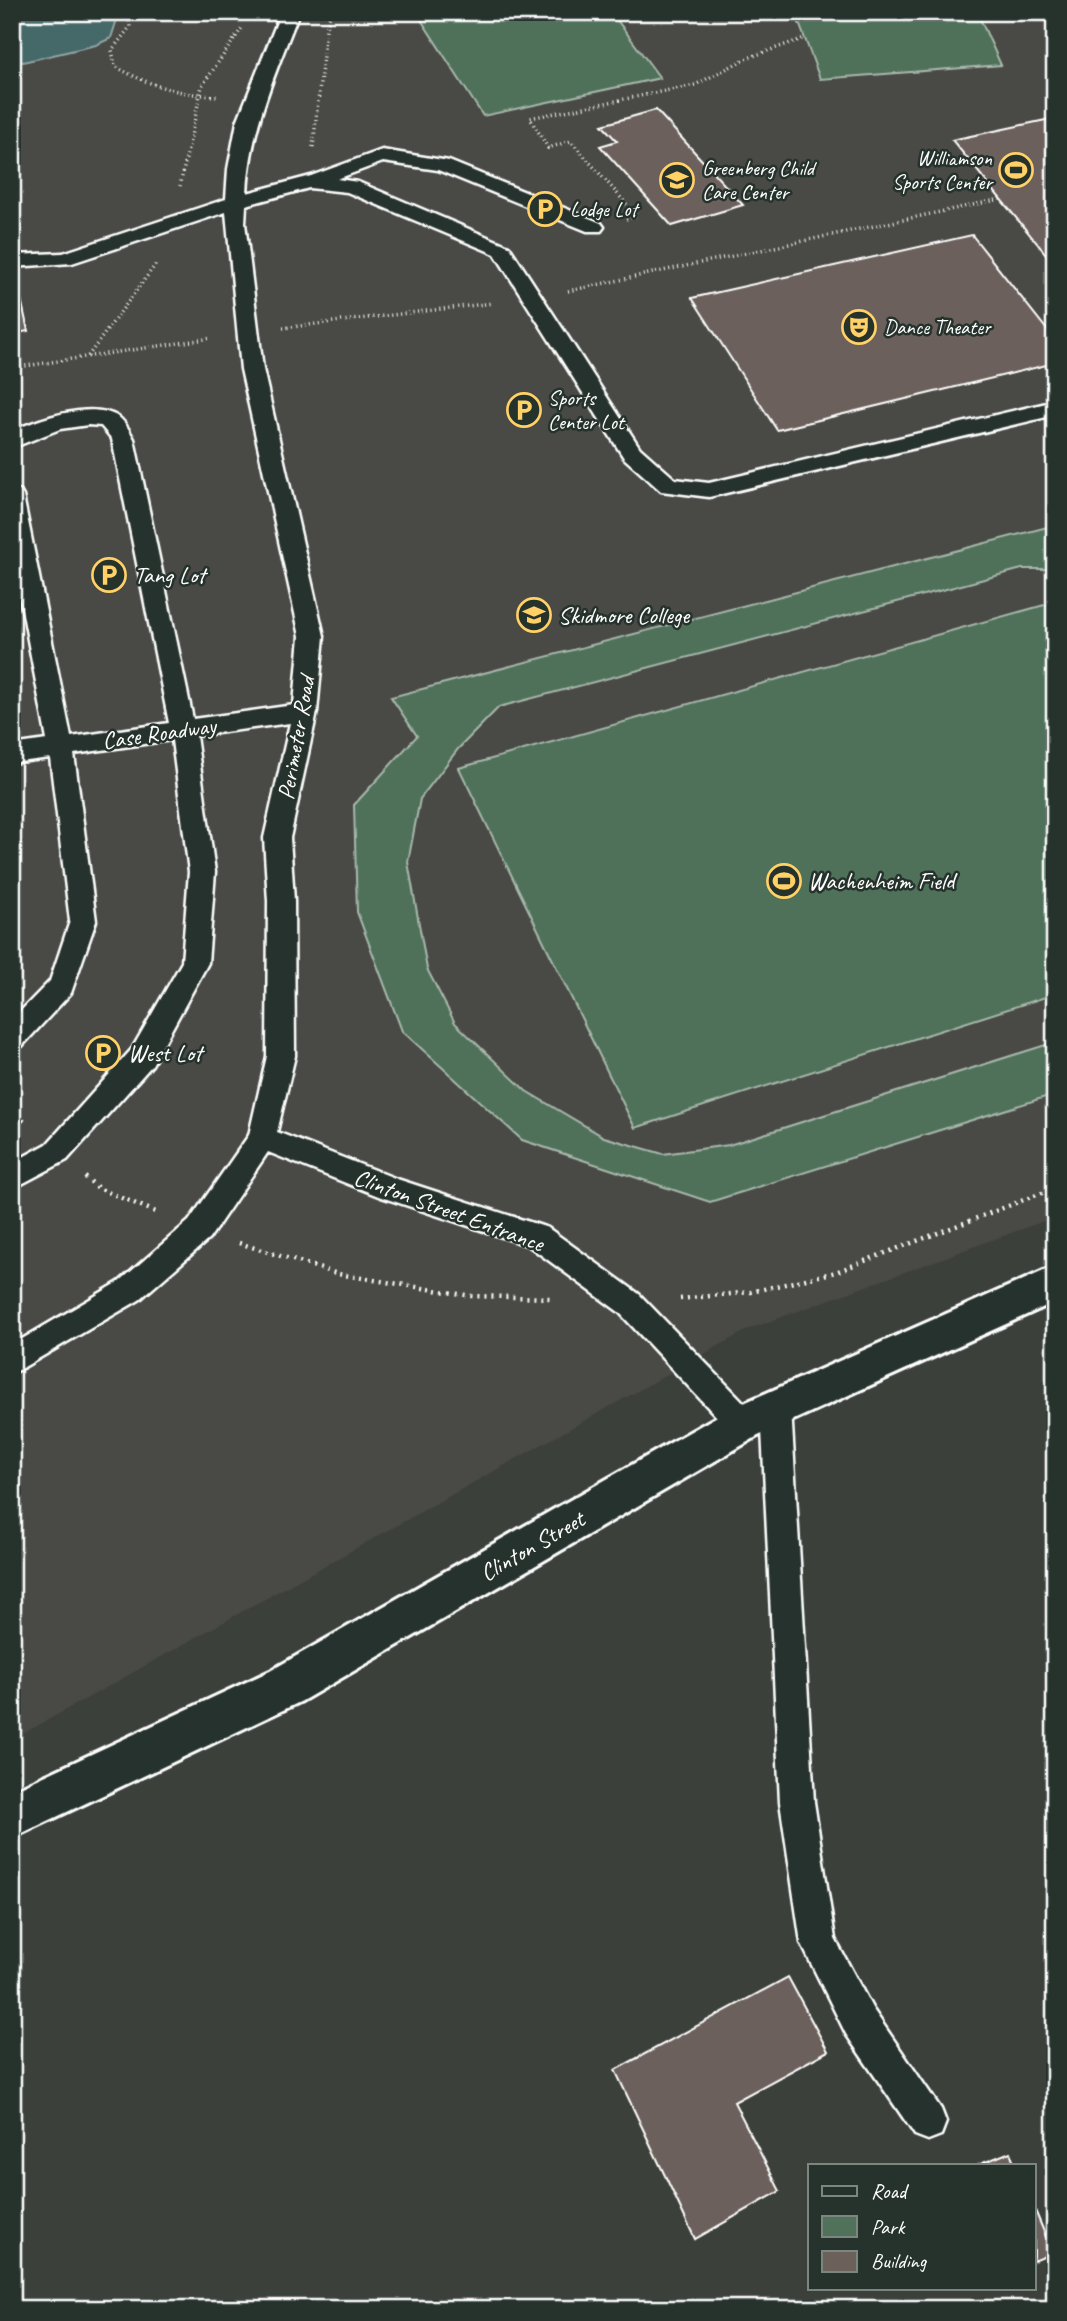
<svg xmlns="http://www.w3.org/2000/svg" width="1067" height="2321" font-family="Caveat,sans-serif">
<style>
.built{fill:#4a4a45}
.green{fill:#50715a;stroke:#a8b8ac;stroke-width:2}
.water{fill:#446967;stroke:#8fa5a4;stroke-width:2}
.building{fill:#6c605b;stroke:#fff;stroke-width:2}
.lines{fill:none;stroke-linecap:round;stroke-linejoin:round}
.lane-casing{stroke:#fff;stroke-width:5}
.secondary-casing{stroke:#fff;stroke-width:6}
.path-far1{stroke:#fff;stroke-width:3.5;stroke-dasharray:1 3.5;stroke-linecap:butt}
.path{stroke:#fff;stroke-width:4.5;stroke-dasharray:2 5;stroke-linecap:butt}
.lane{fill:#26332d;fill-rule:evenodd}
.secondary{fill:#26332d;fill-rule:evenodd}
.labels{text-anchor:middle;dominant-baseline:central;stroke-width:5;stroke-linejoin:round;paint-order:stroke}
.far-poi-label{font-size:21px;fill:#fff;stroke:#26332d;text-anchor:start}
.poi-label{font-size:24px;fill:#fff;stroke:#26332d;text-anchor:start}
.street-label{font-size:24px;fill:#fff;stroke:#26332d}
</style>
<rect width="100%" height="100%" fill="#3b403b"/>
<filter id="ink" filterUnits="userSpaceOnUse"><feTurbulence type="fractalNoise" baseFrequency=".0143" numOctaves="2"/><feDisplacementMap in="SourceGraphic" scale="14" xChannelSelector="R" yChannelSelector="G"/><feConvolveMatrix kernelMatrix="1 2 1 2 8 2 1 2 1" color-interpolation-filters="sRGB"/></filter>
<g filter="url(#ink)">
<!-- built -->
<path class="built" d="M12 12H1055V1217L749 1329 12 1740Z"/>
<!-- green -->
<g class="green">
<path d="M416 12H611L660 78 483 116Z"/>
<path d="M795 12H977L1001 65 820 79Z"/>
<path d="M1055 525V569H1022L499 707 458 749 420 799 408 862 427 969 455 1023 526 1091 604 1137 663 1154 729 1145 1055 1042V1094L710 1202 522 1140 402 1031 357 912 354 805 417 736 391 697Z"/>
<path d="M1055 602V994L635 1128 459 768Z"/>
</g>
<!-- water -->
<path class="water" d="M12 12H118V16L111 38 96 45 23 62 12 60Z"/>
<!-- building -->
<g class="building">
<path d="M656 110 743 205 672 226 600 146 617 141 602 125Z"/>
<path d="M1055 118V265L952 140Z"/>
<path d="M972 235 1055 340V363L777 430 692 298Z"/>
<path d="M17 280 28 331 12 334V281Z"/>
<path d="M788 1977 828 2051 734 2102 780 2191 695 2239 615 2070Z"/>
<path d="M1010 2152 1015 2165H978Z"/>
<path d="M1034 2208 1053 2253 1034 2261Z"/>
</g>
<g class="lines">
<!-- lane casing -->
<g class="lane-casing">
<g id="lane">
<path d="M281 12H299C276 72 250 128 247 193L311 176 382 150 449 161 601 223 604 227 601 231H587L438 170 383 162 337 179 358 182 509 246 640 448 675 479 709 483 1055 401V415L709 497 661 491 624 458 495 254 347 192 309 188 246 205 245 223 263 369 324 636 317 712 290 838 294 901 295 1056 277 1132 397 1179 548 1228 639 1294 754 1413 758 1423 754 1433 743 1437 732 1433 619 1312 529 1246 381 1197 268 1152 209 1239 139 1300 12 1374V1345L119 1282 189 1221 249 1135 267 1056 268 901 264 838 290 723 196 736 215 872 208 963 152 1065 67 1160 12 1189V1163L47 1144 132 1049 182 962 189 872 172 740 74 754 96 921 71 993 22 1046 12 1049V1020L50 981 70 921 50 758 12 763V745L47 740 12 556V489L20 491 23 496 71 737 169 723 112 439 101 426 88 425 60 429 12 448V431C38 419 92 400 118 417 125 421 130 432 134 439L193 719 294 705 300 636 241 369 226 212 72 263 12 267V255L63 253 226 199 228 169 237 122Z"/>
<path d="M776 1394 787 1398 791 1408 814 1802 835 1939 872 2008 941 2109 946 2122 941 2135 928 2140 915 2135 846 2034 801 1943 780 1802 761 1408 765 1398Z"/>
</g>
</g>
<!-- secondary casing -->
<g class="secondary-casing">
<path id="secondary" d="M1055 1266V1302L758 1436 302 1701 12 1838V1791L270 1671 728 1410Z"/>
</g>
<!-- path-far1 -->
<g class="path-far1">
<path d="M128 12 130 27 112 50 115 66C147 85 181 95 218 96"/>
<path d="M313 147 326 29 331 12"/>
<path d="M180 186 202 86 242 28"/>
<path d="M626 219 637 216 571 141 548 148 530 118 695 85 745 59 805 38"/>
<path d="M568 291 1001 199"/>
<path d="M283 328 493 303"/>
<path d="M88 356 156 264"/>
<path d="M12 368 212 338"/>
</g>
<!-- path -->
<g class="path">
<path d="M12 1111 27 1124"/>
<path d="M85 1177 98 1188 158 1213"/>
<path d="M239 1243 338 1274 471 1296 552 1298"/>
<path d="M680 1299 751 1292 836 1272 1055 1188"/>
</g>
<!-- lane -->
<use href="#lane" class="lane"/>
<!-- secondary -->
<use href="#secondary" class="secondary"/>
</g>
</g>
<!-- icons -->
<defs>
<g id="stadium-ring" transform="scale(1.75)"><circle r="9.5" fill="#26332d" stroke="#ffd166" stroke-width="1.5"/><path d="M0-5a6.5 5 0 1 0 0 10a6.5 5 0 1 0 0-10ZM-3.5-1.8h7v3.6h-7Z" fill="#ffd166"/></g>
<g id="school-ring" transform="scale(1.75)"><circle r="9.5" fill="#26332d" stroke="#ffd166" stroke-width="1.5"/><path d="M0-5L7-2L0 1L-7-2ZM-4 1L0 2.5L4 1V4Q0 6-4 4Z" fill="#ffd166"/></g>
<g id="parking-ring" transform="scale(1.75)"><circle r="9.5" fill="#26332d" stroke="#ffd166" stroke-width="1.5"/><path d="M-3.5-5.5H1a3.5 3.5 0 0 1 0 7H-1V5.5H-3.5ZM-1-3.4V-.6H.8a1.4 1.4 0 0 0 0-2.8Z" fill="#ffd166"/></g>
<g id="theatre-ring" transform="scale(1.75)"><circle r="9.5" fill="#26332d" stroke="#ffd166" stroke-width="1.5"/><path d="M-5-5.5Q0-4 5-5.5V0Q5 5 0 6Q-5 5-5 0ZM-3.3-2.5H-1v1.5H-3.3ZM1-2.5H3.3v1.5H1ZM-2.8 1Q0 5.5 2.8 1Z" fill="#ffd166"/></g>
<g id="university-ring" transform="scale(1.75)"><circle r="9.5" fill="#26332d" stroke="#ffd166" stroke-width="1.5"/><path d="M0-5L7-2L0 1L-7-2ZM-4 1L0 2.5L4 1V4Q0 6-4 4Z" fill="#ffd166"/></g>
</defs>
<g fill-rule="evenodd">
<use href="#stadium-ring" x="1016" y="170"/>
<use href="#school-ring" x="677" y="180"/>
<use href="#parking-ring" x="545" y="209"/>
<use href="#theatre-ring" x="859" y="327"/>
<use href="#parking-ring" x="524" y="410"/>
<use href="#parking-ring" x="109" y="575"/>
<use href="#university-ring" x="534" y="615"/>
<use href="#stadium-ring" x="784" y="881"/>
<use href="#parking-ring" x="103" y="1053"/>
</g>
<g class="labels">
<!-- far-poi labels -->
<g class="far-poi-label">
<text x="992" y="158" text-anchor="end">Williamson<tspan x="992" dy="24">Sports Center</tspan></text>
<text x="702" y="168">Greenberg Child<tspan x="702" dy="24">Care Center</tspan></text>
<text x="570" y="209">Lodge Lot</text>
<text x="884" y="327">Dance Theater</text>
<text x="548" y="398">Sports<tspan x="548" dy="24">Center Lot</tspan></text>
</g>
<!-- poi labels -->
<g class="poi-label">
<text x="134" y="575">Tang Lot</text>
<text x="558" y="615">Skidmore College</text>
<text x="808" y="881">Wachenheim Field</text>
<text x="128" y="1053">West Lot</text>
</g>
<!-- street labels -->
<g class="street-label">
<text transform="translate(159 733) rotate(-8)">Case Roadway</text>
<text transform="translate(296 738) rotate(-80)">Perimeter Road</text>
<text transform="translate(449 1210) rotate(20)">Clinton Street Entrance</text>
<text transform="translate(532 1546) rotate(-30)">Clinton Street</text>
</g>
</g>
<!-- margin -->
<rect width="1067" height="2321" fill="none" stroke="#26332d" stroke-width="42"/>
<rect x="21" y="21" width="1025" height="2279" fill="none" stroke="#fff" stroke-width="2.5" filter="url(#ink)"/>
<!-- legend -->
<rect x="808" y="2164" width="228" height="126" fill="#26332d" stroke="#7d8581" stroke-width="2"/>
<rect x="822" y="2186" width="35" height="10" fill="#26332d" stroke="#7d8581" stroke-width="2"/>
<text x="871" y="2198" font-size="21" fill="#ffffff">Road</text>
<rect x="822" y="2216" width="35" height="21" fill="#50715a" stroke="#7d8581" stroke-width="2"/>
<text x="871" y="2234" font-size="21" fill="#ffffff">Park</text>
<rect x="822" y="2251" width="35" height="21" fill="#6c605b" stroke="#7d8581" stroke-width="2"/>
<text x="871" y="2268" font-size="21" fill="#ffffff">Building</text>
</svg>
